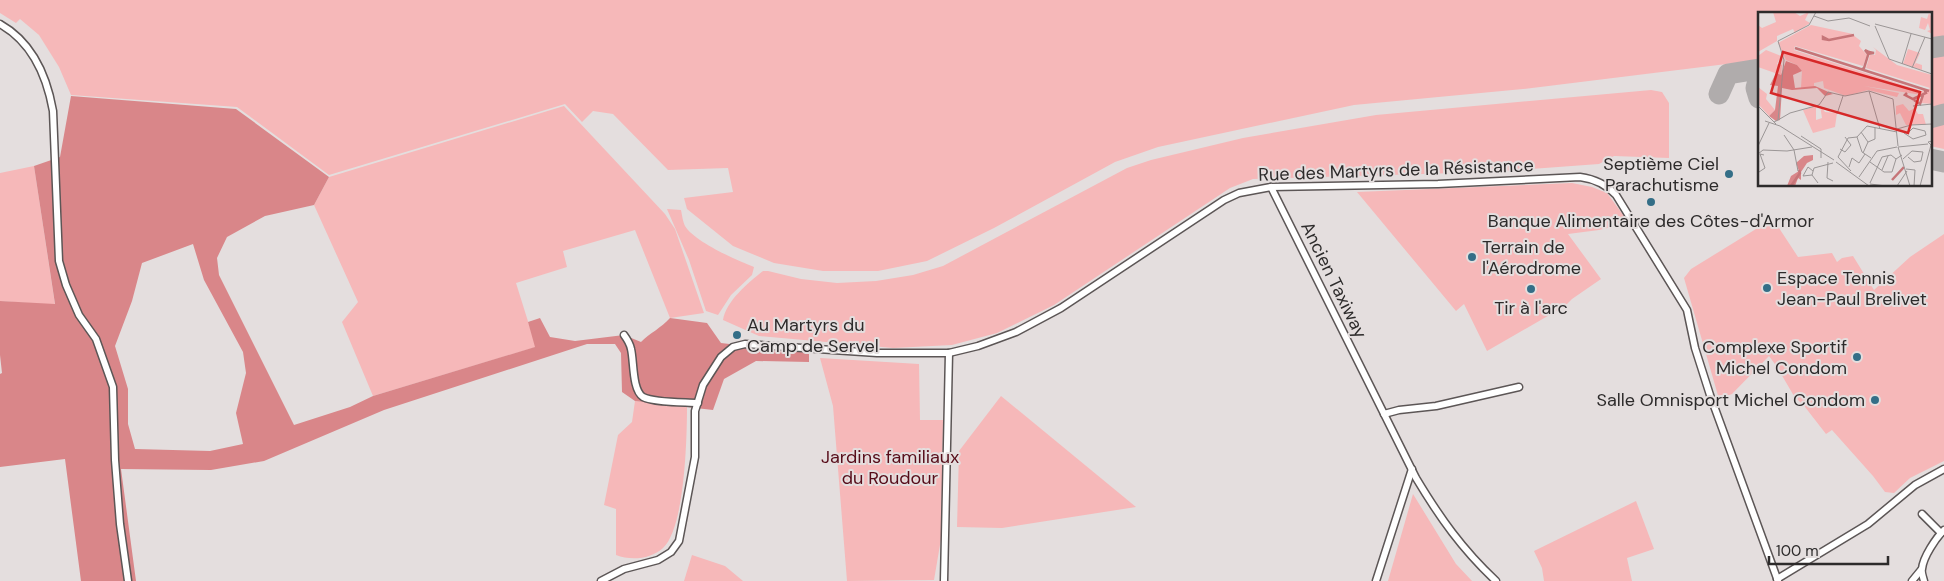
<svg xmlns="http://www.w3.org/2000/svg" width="1944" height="581" font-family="'DM Sans',sans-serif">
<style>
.green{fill:#f6b8b9}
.forest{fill:#d98689;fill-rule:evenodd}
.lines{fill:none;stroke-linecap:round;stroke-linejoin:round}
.taxiway{stroke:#b0acac;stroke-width:21}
.minor-casing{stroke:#5c5656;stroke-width:9}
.minor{stroke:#fff;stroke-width:6}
.poi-dot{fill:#346e87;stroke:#e4dede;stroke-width:2}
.labels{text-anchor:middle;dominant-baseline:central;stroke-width:4;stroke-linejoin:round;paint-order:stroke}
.poi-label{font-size:18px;fill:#2d2b2b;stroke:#e4dede;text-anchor:end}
.street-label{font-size:18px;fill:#2d2b2b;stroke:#e4dede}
.park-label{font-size:18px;fill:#570c19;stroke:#e4dede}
.inset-river{fill:none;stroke:#c67578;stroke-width:2.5}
.inset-road{fill:none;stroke:#9b9696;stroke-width:1}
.view{fill:#d62828;fill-opacity:0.15;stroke:#d62828;stroke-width:2.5}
.inset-edge{fill:none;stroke:#2d2b2b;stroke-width:2.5}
</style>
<rect width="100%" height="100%" fill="#e4dede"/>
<!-- green -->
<g class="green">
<path d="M0 0H1944V37L1930 39V14H1759V60L1523 89 1354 105 1158 147 1115 162 994 228 927 261 878 271H823L774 263 733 246 687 209 684 198 733 192 728 168 668 170 613 114 593 111 582 122 565 104 329 175 237 107 71 95 59 67 39 35 20 19 16 23 0 13Z"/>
<path d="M1944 54V114L1942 108 1930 111V58Z"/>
<path d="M1651 90 1662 92 1669 103V158L1614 156 1599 164 1490 172 1253 179 1230 188 1054 305 997 333 952 345 893 348 759 336 723 320C726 301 748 283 763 271H768L801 279 837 283 876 281 913 275 943 266 1127 168 1151 160 1243 138 1376 115Z"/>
<path d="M564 106 665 214 675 229 704 313 670 318 635 230 563 251 567 267 516 283 536 347 373 396 342 322 358 302 314 205 329 177Z"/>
<path d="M1944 122V149L1930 146V126Z"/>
<path d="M34 166 55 305 0 301V173Z"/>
<path d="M1572 183 1592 187 1607 193 1629 223 1599 230 1568 234 1601 279 1572 299 1565 306 1487 351 1464 304 1456 311 1357 192Z"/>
<path d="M667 209 681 210C682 215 683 222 685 226 695 242 736 260 754 267L752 275 731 295 718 315 706 311 689 260Z"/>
<path d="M1769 221 1779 224V228L1798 257 1832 253 1837 262 1842 258 1853 256 1874 290 1910 257 1944 234V461L1910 478 1894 493 1885 492 1873 476 1832 430 1826 434 1805 407 1794 396 1777 367 1769 356 1732 394 1719 399 1684 278 1691 269Z"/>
<path d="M820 358 919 364 920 420H943L941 539 934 580 847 581 833 406Z"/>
<path d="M1001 396 1136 507 1002 528 957 527 959 451Z"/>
<path d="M635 401 687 407C687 437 685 528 663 548 651 559 631 561 616 555V509L604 505 618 435 632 422Z"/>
<path d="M1413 494 1456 564 1472 581H1388Z"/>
<path d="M1636 501 1654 549 1627 558 1632 581H1544L1542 568 1534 551Z"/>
<path d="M692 555 725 566 743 581H684Z"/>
</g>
<!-- forest -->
<path class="forest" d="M71 96 236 109 329 177 314 205 265 216 227 237 217 258 219 275 294 425 350 407 373 396 535 347 528 322 540 318 550 337 575 341 624 335 641 342C650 333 661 328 670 318L707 323 721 343 809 353V362L756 361 724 379 713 410 635 401 622 392 621 353 615 344H587L384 410 264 461 211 470 121 469 136 581H81L65 459 0 467V374L2 373 0 355V301L55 304 34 166 60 157ZM193 244 204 280 243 352 246 373 236 413 243 444 210 451 135 449 128 424V389L115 346 132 301 142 263Z"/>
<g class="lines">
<!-- taxiway -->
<g class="taxiway">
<path d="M1930 48 1944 46"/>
<path d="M1759 77 1756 88 1759 98"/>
<path d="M1719 94 1728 74 1759 69"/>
<path d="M1930 118 1944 114"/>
<path d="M1930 159 1944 162"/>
</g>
<!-- minor casing -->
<g class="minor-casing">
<g id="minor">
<path d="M0 24C32 42 47 77 53 111L59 261 66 285 79 315 96 339 113 387 115 460 120 524 128 581"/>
<path d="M1271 187 1416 478C1440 518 1462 549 1496 581"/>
<path d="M624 335C627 339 630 344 631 349 634 361 632 390 643 397 655 403 684 402 698 403"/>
<path d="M1384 414 1399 410 1436 406 1519 387"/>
<path d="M1922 514 1941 533"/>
<path d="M1777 579 1868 524 1915 485 1944 469"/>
<path d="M601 581 624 569 658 560 671 552 679 541 695 457V411L703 385 721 357 733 347 745 344 877 353H949L978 346 1016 332 1061 308 1224 200 1239 193 1271 187 1438 184 1580 177C1595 179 1606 184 1616 195L1687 310 1695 348 1710 395 1778 581"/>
<path d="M944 581 949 353"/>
<path d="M1376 581 1412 469"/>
<path d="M1912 581 1921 570"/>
<path d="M1924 581C1923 577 1921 572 1922 569 1923 557 1936 538 1944 530"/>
</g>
</g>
<!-- minor -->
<use href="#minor" class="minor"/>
</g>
<!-- markers -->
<g class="poi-dot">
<circle cx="1729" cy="174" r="5"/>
<circle cx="1651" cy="202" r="5"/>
<circle cx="1472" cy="257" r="5"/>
<circle cx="1767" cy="288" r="5"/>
<circle cx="1531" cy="289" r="5"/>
<circle cx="737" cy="335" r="5"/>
<circle cx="1857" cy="357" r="5"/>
<circle cx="1875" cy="400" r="5"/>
</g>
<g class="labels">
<!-- poi labels -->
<g class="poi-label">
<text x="1719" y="164">Septième Ciel<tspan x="1719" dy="21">Parachutisme</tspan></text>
<text x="1651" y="221" text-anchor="middle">Banque Alimentaire des Côtes-d'Armor</text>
<text x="1482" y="247" text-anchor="start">Terrain de<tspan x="1482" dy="21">l'Aérodrome</tspan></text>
<text x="1777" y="278" text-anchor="start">Espace Tennis<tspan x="1777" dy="21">Jean-Paul Brelivet</tspan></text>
<text x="1531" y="308" text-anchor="middle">Tir à l'arc</text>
<text x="747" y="325" text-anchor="start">Au Martyrs du<tspan x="747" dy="21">Camp de Servel</tspan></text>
<text x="1847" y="347">Complexe Sportif<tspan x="1847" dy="21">Michel Condom</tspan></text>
<text x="1865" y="400">Salle Omnisport Michel Condom</text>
</g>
<!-- street labels -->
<g class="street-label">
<text transform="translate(1396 170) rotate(-2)">Rue des Martyrs de la Résistance</text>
<text transform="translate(1334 280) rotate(64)">Ancien Taxiway</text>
</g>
<!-- park labels -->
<g class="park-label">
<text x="890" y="457">Jardins familiaux<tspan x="890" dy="21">du Roudour</tspan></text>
</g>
</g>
<!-- overview -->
<g transform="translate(1758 12)">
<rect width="174" height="174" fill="#e4dede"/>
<path d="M15 0H36L42 4 51 0 47 8 52 11 37 21 35 17 19 24V29L0 40V13L4 16 18 10ZM171 1 174 6V22L169 19 172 18 170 11 167 18 161 16 163 5 169 7ZM53 13 95 22 81 26 95 23 103 29 101 34 109 43 105 54 37 34 36 38 167 80 164 83 106 74 141 81 139 85 110 78 88 84 66 76 65 69 56 71V76H43L44 59 39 53 28 48 20 31ZM115 35 139 53 174 63V92L163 91V86L172 76 108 56 112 43H117L118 38ZM150 37 162 41 156 54 158 51 164 53V58L145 52ZM8 38 23 44 19 52 24 53 23 63 0 55V44ZM0 75 9 82 8 87 17 98 11 104 0 92ZM145 92 151 99 157 96 160 102H165L168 113H148L142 101 138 103V94ZM62 93 67 100 79 101 77 115 55 121 45 98 58 94V108L64 106Z" fill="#f6b8b9"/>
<path d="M28 49 39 53 44 59 35 63 37 76 57 74 75 82 67 84 59 76 34 78 24 76 22 108 18 109 11 104 17 98 20 74 12 73 18 61 23 63ZM55 143V148L49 151 43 160V168L40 166 37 174H29L33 164 41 159 38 151 46 144Z" fill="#d98689"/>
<path class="inset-river" d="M71 28 65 25V27L71 28 96 23M37 36 171 79M104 57 106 56 110 43V42L111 40 107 38 110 42 116 41 111 40M149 81 147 83 155 87 168 81 166 77M156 88 162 92 165 83M134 168 146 155M33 174 42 161 41 158"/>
<path class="inset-road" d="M56 4 70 9 91 6 112 14M117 12 174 27M117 14 131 47 174 62M144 52 153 22M154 56 167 25M111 79 122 117M0 94 18 112M155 94 174 92M79 102 85 84M20 108 32 101 61 93 70 80 87 84 111 79 135 87 140 134M7 109 22 114 76 148M16 110 20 108 26 48 20 29 51 13 58 0M139 117 153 113 174 112M103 120 110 130 105 141M146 121 155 127 168 123 167 119 155 116 149 122M26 123 36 138M43 124 63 137V146M99 125 109 114 139 120M99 125 104 140 113 146M110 130 117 127V116M0 134 11 111M140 135 152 174M140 135 170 132M82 137 87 140 93 133 87 125M36 138 40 159M0 142 5 138 29 139 54 135M145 147 154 139 165 140 163 149 156 150 150 145M70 150 69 166 75 169M78 150 111 174M112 150 126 160H134L138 147M91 155 94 146 101 151 107 142M148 157 157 158 156 174M124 158 130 144M93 159 80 145 90 126 99 125M1 160 7 156 2 142 6 143M54 163 45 164 50 155 55 159M101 165 119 139 139 135M60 171 54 163 56 156 75 151M112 171 124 145 133 143 138 147 144 143M112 172 128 174M139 174 149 159M162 174 173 133 170 130 174 129"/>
<path class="view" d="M25 40 162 80 150 121 13 81Z"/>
<rect width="174" height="174" class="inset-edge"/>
</g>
<!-- scale -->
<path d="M1769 556v8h119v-8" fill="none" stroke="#2d2b2b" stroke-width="2.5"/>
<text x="1776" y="556" font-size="15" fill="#2d2b2b" stroke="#e4dede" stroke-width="4" paint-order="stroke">100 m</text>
</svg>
